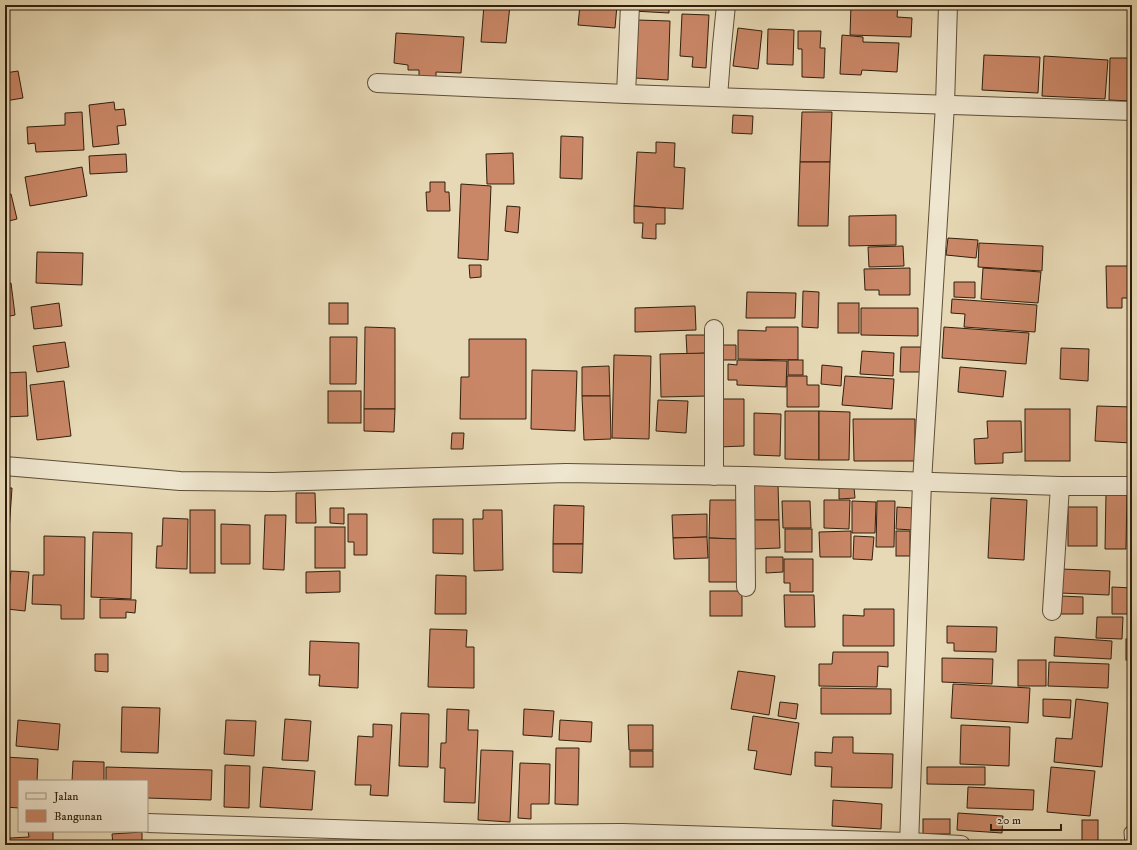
<svg xmlns="http://www.w3.org/2000/svg" width="1137" height="850" font-family="'IM FELL DW Pica',serif">
<style>
.building{fill:#ca8767;stroke:#311f0d}
.lines{fill:none;stroke-linecap:round;stroke-linejoin:round}
.lane-casing{stroke:#5e4e37;stroke-width:11}
.street-casing{stroke:#5e4e37;stroke-width:20}
.lane{stroke:#efe6cf;stroke-width:9}
.street{stroke:#efe6cf;stroke-width:18}
</style>
<rect width="100%" height="100%" fill="#e7d9b5"/>
<filter id="stains"><feTurbulence type="fractalNoise" baseFrequency=".005" numOctaves="4"/><feColorMatrix values="0 0 0 0 .2 0 0 0 0 .09 0 0 0 0 .02 0 0 0 .5 -.17"/></filter>
<radialGradient id="worn" r=".72"><stop offset=".6" stop-color="#630" stop-opacity="0"/><stop offset="1" stop-color="#630" stop-opacity=".3"/></radialGradient>
<!-- building -->
<g class="building">
<path d="M484 5H510L506 43 481 42Z"/>
<path d="M580 5H617L615 28 578 25Z"/>
<path d="M633 5H669V13L633 11Z"/>
<path d="M851 5H898L897 17 912 18 911 37 850 35Z"/>
<path d="M682 14 709 15 706 68 692 67 693 57 680 56Z"/>
<path d="M637 20 670 21 668 80 635 78Z"/>
<path d="M738 28 762 31 758 69 733 66Z"/>
<path d="M768 29 794 30 793 65 767 64Z"/>
<path d="M798 31H821L820 48H825L824 78 802 77V49H798Z"/>
<path d="M396 33 464 37 461 73 436 72V78L419 77V70H408V65L394 63Z"/>
<path d="M842 35 863 37V42L899 43 897 72 862 70 861 75 840 74Z"/>
<path d="M984 55 1040 57 1038 93 982 90Z"/>
<path d="M1044 56 1108 60 1105 99 1042 96Z"/>
<path d="M1110 58H1132V101L1109 100Z"/>
<path d="M18 71 23 98 5 101V73Z"/>
<path d="M114 102 115 110 124 109 126 125 117 126 119 144 93 147 89 105Z"/>
<path d="M82 112 84 150 36 152 35 143 28 144 27 127 65 125V113Z"/>
<path d="M802 112H832L830 162H800Z"/>
<path d="M733 115 753 116 752 134 732 133Z"/>
<path d="M561 136 583 137 582 179 560 178Z"/>
<path d="M656 142 675 143 674 167 685 168 683 209 634 206 637 152 656 153Z"/>
<path d="M513 153 514 184H487L486 154Z"/>
<path d="M126 154 127 172 90 174 89 156Z"/>
<path d="M800 162H830L828 226H798Z"/>
<path d="M82 167 87 196 30 206 25 177Z"/>
<path d="M430 182H445V192H449L450 211H427L426 192H430Z"/>
<path d="M461 184 491 186 488 260 458 258Z"/>
<path d="M11 194 17 219 5 222V195Z"/>
<path d="M507 206 520 207 518 233 505 231Z"/>
<path d="M634 206 665 208V224H656V239L642 238 643 223H634Z"/>
<rect x="1131" y="213" width="1" height="34"/>
<path d="M896 215V245L849 246V216Z"/>
<path d="M948 238 978 240 976 258 946 255Z"/>
<path d="M979 243 1043 246 1042 271 978 267Z"/>
<path d="M903 246 904 266 869 267 868 247Z"/>
<path d="M37 252 83 253 82 285 36 283Z"/>
<path d="M469 265H481V277L470 278Z"/>
<path d="M1106 266H1132V298H1122V308H1107Z"/>
<path d="M910 268V295H879V290H865L864 269Z"/>
<path d="M983 268 1041 272 1038 303 981 299Z"/>
<path d="M954 282H975V298L954 297Z"/>
<path d="M11 283 15 315 5 317V284Z"/>
<path d="M803 291 819 292 818 328 802 327Z"/>
<path d="M747 292 796 293 795 318H746Z"/>
<path d="M952 299 1037 305 1035 332 964 327 965 314 951 313Z"/>
<path d="M59 303 62 326 34 329 31 307Z"/>
<rect x="329" y="303" width="19" height="21"/>
<rect x="838" y="303" width="21" height="30"/>
<path d="M695 306 696 330 635 332V308Z"/>
<path d="M861 308H918V336L861 335Z"/>
<path d="M365 327 395 328V409H364Z"/>
<path d="M766 327H798V360L738 359V330L766 331Z"/>
<path d="M944 327 1029 333 1026 364 942 358Z"/>
<path d="M686 335H708V353L687 354Z"/>
<path d="M330 337H357L356 384H330Z"/>
<path d="M469 339H526V419H460L461 377H469Z"/>
<path d="M65 342 69 367 37 372 33 346Z"/>
<path d="M721 345H736V360H720Z"/>
<path d="M901 347H924V372H900Z"/>
<path d="M1061 348 1089 349 1088 381 1060 379Z"/>
<path d="M862 351 894 353 893 376 860 374Z"/>
<path d="M708 353 709 396 661 397 660 354Z"/>
<path d="M614 355 651 356 649 439 612 438Z"/>
<path d="M737 360 787 361 786 387 737 385V380H728V364L737 365Z"/>
<rect x="788" y="360" width="15" height="15"/>
<path d="M822 365 842 367 841 386 821 384Z"/>
<path d="M609 366 610 396H582V367Z"/>
<path d="M960 367 1006 371 1003 397 958 392Z"/>
<path d="M532 370 577 371 575 431 531 429Z"/>
<path d="M26 372 28 416 5 417V373Z"/>
<path d="M787 376H807V385H819V407H787Z"/>
<path d="M845 376 894 379 892 409 842 405Z"/>
<path d="M64 381 71 436 37 440 30 385Z"/>
<rect x="328" y="391" width="33" height="32"/>
<path d="M582 396H610L611 439 584 440Z"/>
<path d="M717 399H744V446L718 447Z"/>
<path d="M658 400 688 401 686 433 656 431Z"/>
<path d="M1097 406 1132 407V443L1095 441Z"/>
<path d="M364 409H395L394 432 364 431Z"/>
<rect x="1025" y="409" width="45" height="52"/>
<path d="M785 411H819V460L785 459Z"/>
<path d="M819 411 850 412 849 460H819Z"/>
<path d="M754 413 781 414 780 456 754 455Z"/>
<path d="M853 419H915V461H854Z"/>
<path d="M987 421H1021L1022 452 1003 453V463L975 464 974 439 988 438Z"/>
<path d="M452 433H464L463 449H451Z"/>
<path d="M778 484 779 520H751L750 485Z"/>
<path d="M5 488H12L6 575H5Z"/>
<path d="M839 488H854L855 498 839 499Z"/>
<path d="M296 493H315L316 523H296Z"/>
<path d="M1106 493 1127 494 1126 549H1105Z"/>
<path d="M991 498 1027 500 1024 560 988 558Z"/>
<path d="M710 500H739L738 539 709 538Z"/>
<path d="M824 500H850L849 529 824 528Z"/>
<path d="M782 501H810L811 528H783Z"/>
<path d="M852 501 876 502 875 533H852Z"/>
<path d="M877 501H895L894 547H876Z"/>
<path d="M554 505 584 506 583 544H553Z"/>
<path d="M897 507 914 508 913 530 896 529Z"/>
<rect x="1068" y="507" width="29" height="39"/>
<path d="M330 508H344V524L330 523Z"/>
<rect x="190" y="510" width="25" height="63"/>
<path d="M483 510H502L503 570 474 571 473 519H483Z"/>
<path d="M348 514H367V555H354V542H348Z"/>
<path d="M707 514V537L673 538 672 515Z"/>
<path d="M265 515H286L284 570 263 569Z"/>
<path d="M163 518 188 519 187 569 156 568 157 546H162Z"/>
<path d="M433 519H463V554L433 553Z"/>
<path d="M751 520H779L780 548 752 549Z"/>
<path d="M221 524 250 525V564H221Z"/>
<rect x="315" y="527" width="30" height="41"/>
<rect x="785" y="529" width="27" height="23"/>
<path d="M851 531V557H820L819 532Z"/>
<rect x="896" y="531" width="14" height="25"/>
<path d="M93 532 132 533 131 599 91 597Z"/>
<path d="M44 536 85 537 84 619H61V605L32 604 33 575H44Z"/>
<path d="M854 536 874 537 872 560 853 559Z"/>
<path d="M707 537 708 558 674 559 673 538Z"/>
<path d="M709 538 738 539V582H709Z"/>
<path d="M553 544H583L582 573 553 572Z"/>
<path d="M766 557H783V572L766 573Z"/>
<path d="M784 559H813V592H790V583H784Z"/>
<path d="M1061 569 1110 571 1109 595 1060 593Z"/>
<path d="M11 571 29 572 25 611 7 609Z"/>
<path d="M340 571V592L306 593V572Z"/>
<path d="M436 575 466 576V614H435Z"/>
<path d="M1112 587 1132 588V614H1112Z"/>
<rect x="710" y="591" width="32" height="25"/>
<path d="M784 595H814L815 627H785Z"/>
<path d="M1061 596 1083 597V614H1060Z"/>
<path d="M100 599 136 600 135 613 126 612V618H100Z"/>
<path d="M864 609H894V646H843V615L864 616Z"/>
<path d="M1097 617H1123L1122 639 1096 638Z"/>
<path d="M947 626 997 627 996 652 954 651V643H947Z"/>
<path d="M430 629 467 630 466 647H474V688L428 687Z"/>
<path d="M1055 637 1112 641 1111 659 1054 656Z"/>
<rect x="1126" y="639" width="6" height="21"/>
<path d="M310 641 359 643 358 688 319 686 320 675H309Z"/>
<path d="M833 652H888V667L878 666 877 687 819 686V664H832Z"/>
<path d="M95 654H108V672L95 671Z"/>
<path d="M942 658 993 659 992 684 942 682Z"/>
<rect x="1018" y="660" width="28" height="26"/>
<path d="M1049 662 1109 664 1108 688 1048 686Z"/>
<path d="M738 671 775 676 769 715 731 709Z"/>
<path d="M953 684 1030 688 1028 723 951 718Z"/>
<path d="M821 688 891 689V714H821Z"/>
<path d="M1043 699 1071 700 1070 718 1043 716Z"/>
<path d="M1076 699 1108 703 1102 767 1054 762 1056 738 1072 739Z"/>
<path d="M780 702 798 704 796 719 778 716Z"/>
<path d="M122 707 160 708 158 753 121 752Z"/>
<path d="M447 709 469 710 468 730H478L475 803 444 802 445 768H440L441 743H446Z"/>
<path d="M524 709 554 711 552 737 523 735Z"/>
<path d="M401 713 429 714 428 767 399 766Z"/>
<path d="M753 716 799 723 791 775 754 769 757 751 748 750Z"/>
<path d="M285 719 311 721 308 761 282 760Z"/>
<path d="M18 720 60 724 58 750 16 746Z"/>
<path d="M226 720 256 721 254 756 224 754Z"/>
<path d="M560 720 592 722 591 742 559 740Z"/>
<path d="M373 724 392 725 388 796 370 795 371 785H355L358 736 373 737Z"/>
<path d="M628 725H653V750H629Z"/>
<path d="M961 725 1010 727 1009 766 960 764Z"/>
<path d="M833 737H853V753L893 754 892 788 831 787 832 767 815 766V752L832 753Z"/>
<path d="M556 748H579L578 805 555 804Z"/>
<path d="M481 750 513 751 510 822 478 820Z"/>
<rect x="630" y="751" width="23" height="16"/>
<path d="M5 757 38 759 37 781H19V808L5 807Z"/>
<path d="M73 761 104 762V781H72Z"/>
<path d="M520 763 550 764 549 804H531V819L518 818Z"/>
<path d="M225 765 250 766 249 808 224 807Z"/>
<path d="M106 767 212 770 211 800 147 798V781H106Z"/>
<path d="M263 767 315 771 312 810 260 807Z"/>
<path d="M927 767H985V785L927 784Z"/>
<path d="M1051 767 1095 771 1090 816 1047 812Z"/>
<path d="M968 787 1034 790 1033 810 967 808Z"/>
<path d="M833 800 882 804 881 829 832 826Z"/>
<path d="M958 813 1003 816 1002 833 957 830Z"/>
<rect x="923" y="819" width="27" height="15"/>
<rect x="1082" y="820" width="16" height="21"/>
<path d="M28 831H53V845H10V838L29 837Z"/>
<path d="M142 832V845H113L112 834Z"/>
<rect x="179" y="842" width="21" height="3"/>
</g>
<g class="lines">
<!-- lane casing -->
<g class="lane-casing">
<path id="lane" d="M1130 845 1129 832 1132 829"/>
</g>
<!-- street casing -->
<g class="street-casing">
<g id="street">
<path d="M377 83 626 94 1132 111"/>
<path d="M626 94 630 5"/>
<path d="M718 97 722 45 726 5"/>
<path d="M714 329V476"/>
<path d="M5 466 180 481 273 482 566 473 745 476 1060 486H1132"/>
<path d="M745 476 746 587"/>
<path d="M1052 611 1060 486"/>
<path d="M147 823 491 834 622 833 909 842 961 845"/>
<path d="M909 845 922 482 945 105 948 5"/>
</g>
</g>
<!-- lane -->
<use href="#lane" class="lane"/>
<!-- street -->
<use href="#street" class="street"/>
</g>
<!-- margin -->
<rect width="1137" height="850" fill="none" stroke="#e7d9b5" stroke-width="20"/>
<rect x="6" y="6" width="1125" height="838" fill="none" stroke="#311f0d" stroke-width="2"/>
<rect x="10" y="10" width="1117" height="830" fill="none" stroke="#311f0d"/>
<!-- legend -->
<rect x="18" y="780" width="130" height="52" fill="#efe6cf" stroke="#a39681"/>
<rect x="26" y="793" width="20" height="6" fill="#efe6cf" stroke="#a39681"/>
<text x="54" y="800" font-size="12" fill="#311f0d">Jalan</text>
<rect x="26" y="810" width="20" height="12" fill="#ca8767" stroke="#a39681"/>
<text x="54" y="820" font-size="12" fill="#311f0d">Bangunan</text>
<!-- scale -->
<path d="M991 824v6h70v-6" fill="none" stroke="#311f0d" stroke-width="2"/>
<text x="997" y="824" font-size="12" fill="#311f0d" stroke="#efe6cf" stroke-width="3" paint-order="stroke">20 m</text>
<rect width="100%" height="100%" filter="url(#stains)"/>
<rect width="100%" height="100%" fill="url(#worn)"/>
</svg>
